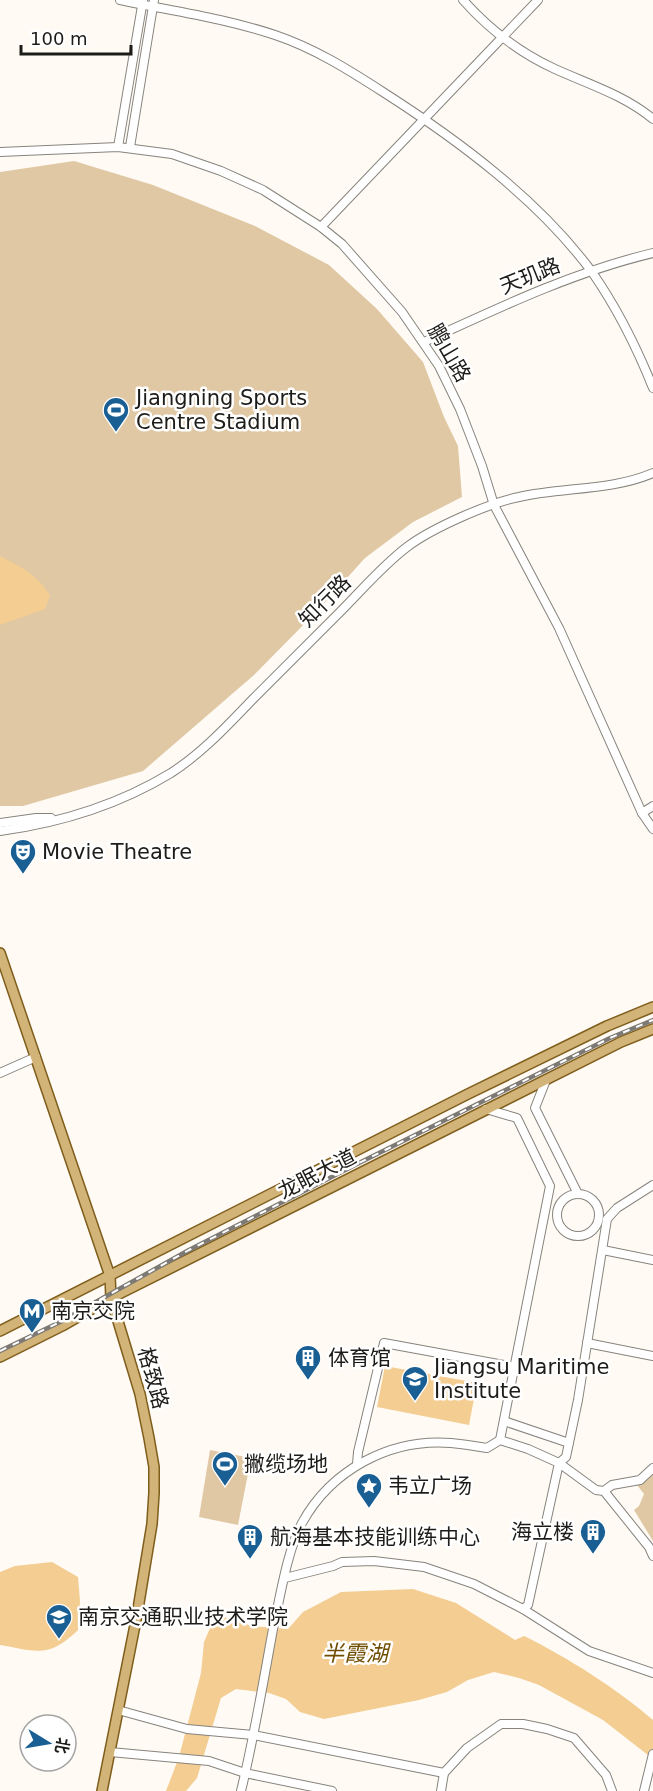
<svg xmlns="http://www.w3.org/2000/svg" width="653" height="1791" font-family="'DejaVu Sans','Noto Sans SC',sans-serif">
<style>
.green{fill:#e0c8a4}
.water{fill:#f3cd92}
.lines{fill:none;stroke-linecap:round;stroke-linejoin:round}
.minor-casing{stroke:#87837d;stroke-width:10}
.major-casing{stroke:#7f5e1c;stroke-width:12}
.minor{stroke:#fff;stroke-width:8}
.major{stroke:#d2b378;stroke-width:9}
.rail-casing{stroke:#7d7a76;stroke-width:4.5}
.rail{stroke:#fff;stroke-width:2;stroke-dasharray:7;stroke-linecap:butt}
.labels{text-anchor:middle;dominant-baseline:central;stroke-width:5;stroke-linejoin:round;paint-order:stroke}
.street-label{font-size:21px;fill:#1d1c19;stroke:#fff}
.poi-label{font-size:21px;fill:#1d1c19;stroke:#fff;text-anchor:start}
.water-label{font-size:22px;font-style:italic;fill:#704d00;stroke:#fff}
</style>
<rect width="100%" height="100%" fill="#fffaf4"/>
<!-- green -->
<g class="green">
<path d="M74 161 153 185 255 226 329 265 377 309 423 362 444 417 458 446 462 497 413 522 365 558 318 610 254 675 143 771 23 806H0V172Z"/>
<path d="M210 1450 251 1458 238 1525 199 1517Z"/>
<path d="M653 1473V1541L634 1510 639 1506 644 1494 637 1485Z"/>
</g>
<!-- water -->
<g class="water">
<path d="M0 556C21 567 39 575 50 596L45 609 0 625Z"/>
<path d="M385 1366 477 1383 469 1425 377 1407Z"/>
<path d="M52 1562 78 1577 80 1601 78 1630C48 1659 37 1651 0 1645V1572L15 1566Z"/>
<path d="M413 1589 456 1603 515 1640 524 1636C567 1657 617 1689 653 1720V1759L603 1720 539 1685 519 1678 494 1672 468 1680 447 1692 419 1700 324 1719 300 1712 286 1699 269 1693 236 1689 221 1698 197 1778 186 1791H166L179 1757 201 1673 204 1642 211 1626 224 1617 252 1626 288 1629 303 1612 341 1592Z"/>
</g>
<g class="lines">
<!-- minor casing -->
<g class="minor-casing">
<g id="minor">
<path d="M120 0C172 11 224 18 275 35 314 48 349 70 383 92 458 140 539 200 592 272 617 308 637 348 653 388"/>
<path d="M463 0C488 28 520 53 555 69 588 84 624 95 653 119"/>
<path d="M118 147 143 0"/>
<path d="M130 147 154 0"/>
<path d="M0 152 118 147 172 154 221 171 263 190 321 227 342 244 402 312 439 366 460 409 482 466 494 505 559 628 642 813 653 829"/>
<path d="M321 227 538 0"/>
<path d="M424 342C498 308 573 272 653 253"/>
<path d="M642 813 653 806"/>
<path d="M0 823 36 818H51"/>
<path d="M0 831C59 823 120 804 171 773 202 753 227 726 252 700 281 671 310 642 339 613 361 591 382 566 407 547 432 528 489 503 519 497 563 487 611 491 653 473"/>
<path d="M0 1073 36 1057"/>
<path d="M546 1080 535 1108 578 1194"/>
<path d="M486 1109 517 1118 550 1186 500 1440"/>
<path d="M653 1185 617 1208 607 1219 578 1400 566 1457 559 1463 596 1490 604 1491 649 1547 653 1556"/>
<circle cx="578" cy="1215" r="21"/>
<path d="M603 1250 653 1260"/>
<path d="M587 1343 653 1356"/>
<path d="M504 1421 569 1443"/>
<path d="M357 1464 358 1452 384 1343 515 1367"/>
<path d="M604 1491 612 1485 640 1480 653 1468"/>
<path d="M285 1578 333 1566 342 1562 374 1561 424 1567 474 1584 523 1609 589 1651 653 1673"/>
<path d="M118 1710 187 1729 253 1735 444 1773 467 1748 501 1724H523L547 1729 574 1738 606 1775 612 1791"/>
<path d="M110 1752 209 1761 245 1773 332 1791"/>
<path d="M241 1791C254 1738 263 1683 273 1629 280 1598 287 1551 302 1523 331 1470 390 1438 451 1443 463 1444 475 1446 487 1448L500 1440 528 1449 559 1463 528 1605 523 1609"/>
<path d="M441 1791 444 1773"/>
<path d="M644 1791 653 1754"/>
</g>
</g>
<!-- major casing -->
<g class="major-casing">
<g id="major">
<path d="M0 953 110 1276 111 1298 140 1394 149 1438 154 1467V1493L152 1524 137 1615 102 1791"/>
<path d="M0 1331 468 1094 607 1026 653 1007"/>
<path d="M0 1357 62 1326 111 1298 621 1042 653 1029"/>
</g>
</g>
<!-- minor -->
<use href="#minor" class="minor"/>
<!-- major -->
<use href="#major" class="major"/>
<!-- rail casing -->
<g class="rail-casing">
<path id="rail" d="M0 1351 60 1322 189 1250 355 1165 610 1038 653 1020"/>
</g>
<!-- rail -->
<use href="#rail" class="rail"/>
</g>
<!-- icons -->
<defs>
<g id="stadium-pin" transform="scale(1.35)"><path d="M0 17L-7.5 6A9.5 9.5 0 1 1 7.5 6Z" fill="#1a5f94" stroke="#fff"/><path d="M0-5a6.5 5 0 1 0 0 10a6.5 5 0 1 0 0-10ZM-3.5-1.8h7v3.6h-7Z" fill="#fff"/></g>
<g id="theatre-pin" transform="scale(1.35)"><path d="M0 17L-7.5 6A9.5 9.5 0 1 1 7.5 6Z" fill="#1a5f94" stroke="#fff"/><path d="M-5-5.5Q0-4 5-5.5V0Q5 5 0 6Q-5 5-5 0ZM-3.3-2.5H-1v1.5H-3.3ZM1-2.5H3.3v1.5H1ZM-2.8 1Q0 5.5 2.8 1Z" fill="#fff"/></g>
<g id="metro-pin" transform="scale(1.35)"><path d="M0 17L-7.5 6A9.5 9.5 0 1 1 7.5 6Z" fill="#1a5f94" stroke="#fff"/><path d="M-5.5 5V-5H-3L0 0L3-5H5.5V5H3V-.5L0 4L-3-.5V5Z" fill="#fff"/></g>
<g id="building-pin" transform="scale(1.35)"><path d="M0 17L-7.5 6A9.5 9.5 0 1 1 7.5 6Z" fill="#1a5f94" stroke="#fff"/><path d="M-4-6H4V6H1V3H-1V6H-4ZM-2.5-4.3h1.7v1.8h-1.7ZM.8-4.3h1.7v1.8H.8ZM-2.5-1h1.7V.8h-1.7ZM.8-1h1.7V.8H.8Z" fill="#fff"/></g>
<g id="university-pin" transform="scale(1.35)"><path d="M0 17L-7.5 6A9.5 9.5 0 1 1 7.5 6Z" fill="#1a5f94" stroke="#fff"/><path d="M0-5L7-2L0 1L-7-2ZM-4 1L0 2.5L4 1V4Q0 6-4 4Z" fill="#fff"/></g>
<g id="sight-pin" transform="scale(1.35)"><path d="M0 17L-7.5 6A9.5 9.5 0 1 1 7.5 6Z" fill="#1a5f94" stroke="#fff"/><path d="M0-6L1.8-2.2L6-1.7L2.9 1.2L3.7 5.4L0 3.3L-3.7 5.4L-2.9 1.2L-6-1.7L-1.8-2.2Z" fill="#fff"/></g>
</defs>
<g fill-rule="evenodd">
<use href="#stadium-pin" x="116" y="410"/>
<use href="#theatre-pin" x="23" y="852"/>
<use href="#metro-pin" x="32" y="1311"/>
<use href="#building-pin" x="308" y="1358"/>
<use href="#university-pin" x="415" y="1379"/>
<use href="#stadium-pin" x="225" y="1464"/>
<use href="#sight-pin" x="369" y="1486"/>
<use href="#building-pin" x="593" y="1532"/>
<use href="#building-pin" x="250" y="1537"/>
<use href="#university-pin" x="59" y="1617"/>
</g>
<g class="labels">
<!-- street labels -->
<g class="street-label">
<text transform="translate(530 276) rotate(-22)">天玑路</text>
<text transform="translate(449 353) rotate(60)">鹏山路</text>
<text transform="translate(325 601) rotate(-45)">知行路</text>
<text transform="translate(317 1174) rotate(-27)">龙眠大道</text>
<text transform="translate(153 1378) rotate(75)">格致路</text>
</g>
<!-- poi labels -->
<g class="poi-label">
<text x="136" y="398">Jiangning Sports<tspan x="136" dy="24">Centre Stadium</tspan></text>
<text x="42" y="852">Movie Theatre</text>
<text x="51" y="1311">南京交院</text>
<text x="328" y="1358">体育馆</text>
<text x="434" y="1367">Jiangsu Maritime<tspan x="434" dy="24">Institute</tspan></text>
<text x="244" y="1464">撇缆场地</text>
<text x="388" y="1486">韦立广场</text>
<text x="574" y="1532" text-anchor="end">海立楼</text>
<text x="270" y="1537">航海基本技能训练中心</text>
<text x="78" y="1617">南京交通职业技术学院</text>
</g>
<!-- water labels -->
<g class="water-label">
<text x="355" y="1653">半霞湖</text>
</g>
</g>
<!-- north arrow -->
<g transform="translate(48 1743) rotate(101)"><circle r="28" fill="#ffffff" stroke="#a5a4a3" stroke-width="1.5"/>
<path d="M0-4.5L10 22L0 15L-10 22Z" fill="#1a5f94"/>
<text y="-9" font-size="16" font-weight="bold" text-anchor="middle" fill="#1d1c19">北</text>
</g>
<!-- scale -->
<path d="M21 45v9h110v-9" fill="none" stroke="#1d1c19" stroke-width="3"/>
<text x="30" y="45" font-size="18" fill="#1d1c19" stroke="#ffffff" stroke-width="4.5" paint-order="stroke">100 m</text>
</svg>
